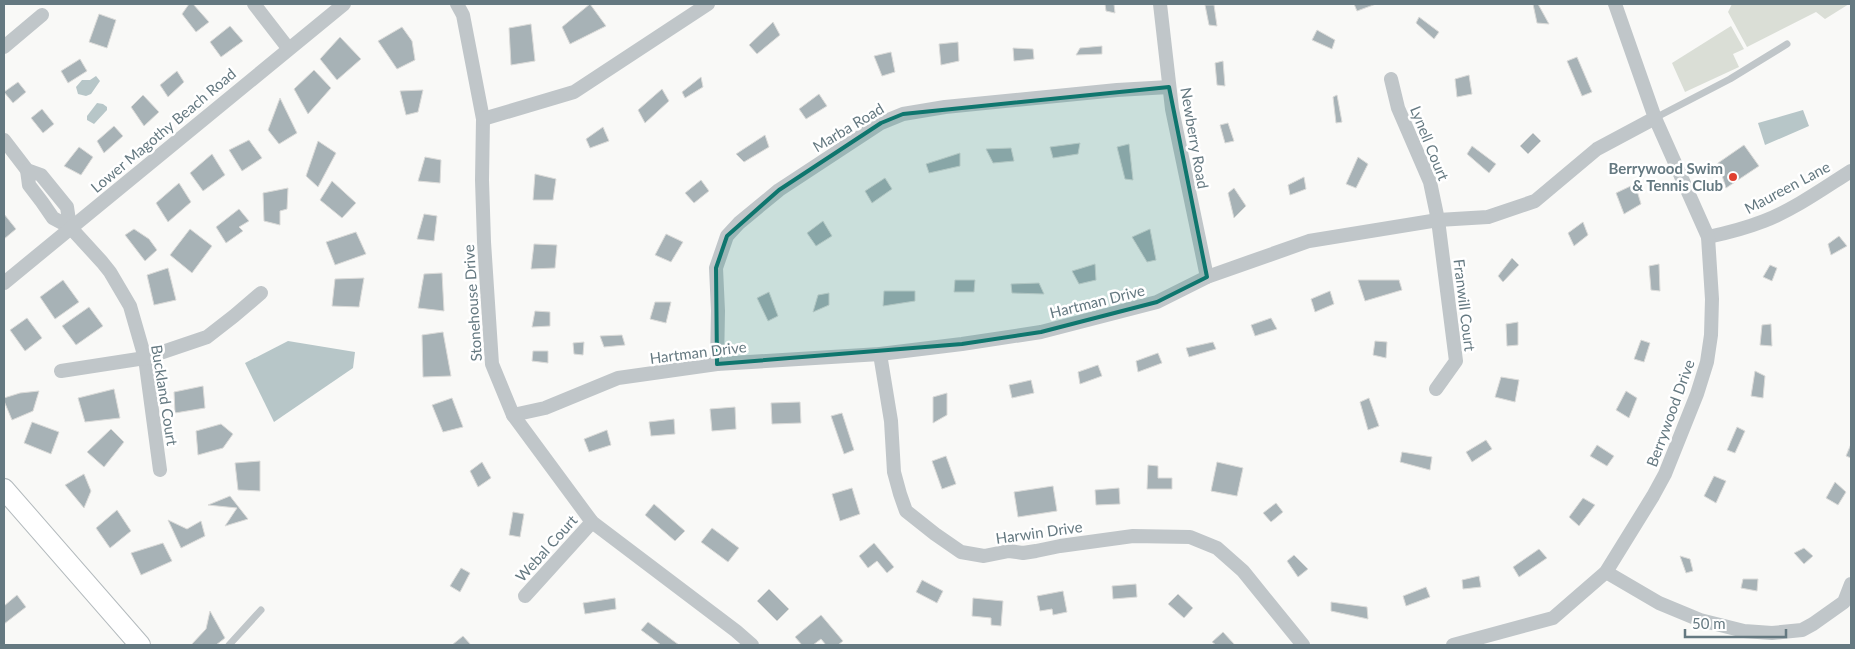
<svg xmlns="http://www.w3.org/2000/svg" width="1855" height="649" font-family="Lato,sans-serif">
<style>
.green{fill:#daded6}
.water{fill:#b7c6c8}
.building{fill:#a7b2b6;stroke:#dbdbd9}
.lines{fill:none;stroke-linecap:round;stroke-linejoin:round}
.secondary-casing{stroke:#b3babd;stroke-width:22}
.service{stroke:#c0c6c9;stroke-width:7}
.minor{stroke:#c0c6c9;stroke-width:14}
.secondary{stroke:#fff;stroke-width:20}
.marked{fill:#0f766e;fill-opacity:0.2;stroke:#0f766e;stroke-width:4;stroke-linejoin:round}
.poi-dot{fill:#e04030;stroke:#fff;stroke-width:2}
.labels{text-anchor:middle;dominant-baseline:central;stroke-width:5;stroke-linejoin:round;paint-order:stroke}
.street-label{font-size:15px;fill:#657981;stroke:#fff}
.poi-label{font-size:15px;font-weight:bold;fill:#657981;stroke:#fff;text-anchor:end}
</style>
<rect width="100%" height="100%" fill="#f9f9f7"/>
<!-- green -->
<g class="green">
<path d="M1732 4H1849L1825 19 1816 12 1747 47 1728 12Z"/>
<path d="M1731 26 1744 49 1733 54 1739 67 1685 92 1672 63Z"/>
</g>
<!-- water -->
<g class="water">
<path d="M96 76 100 81 91 94 86 96 78 94 76 87 82 80H90Z"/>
<path d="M97 103 103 104 107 107V110L94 124 87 120V116Z"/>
<path d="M1803 110 1809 126 1765 145 1758 123Z"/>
<path d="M288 341 355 352 353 368 274 422 245 363Z"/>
</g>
<!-- building -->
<g class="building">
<path d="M189 4H193L209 22 196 32 182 14Z"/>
<path d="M590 4 606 26 570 44 562 27Z"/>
<path d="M1105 4H1114L1115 13 1106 11Z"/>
<path d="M1354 4H1376L1357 11Z"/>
<path d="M1533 4H1538L1549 24 1537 23Z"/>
<path d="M1205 5H1214L1217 26 1209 25Z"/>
<path d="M99 14 116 20 107 48 89 42Z"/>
<path d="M1419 17 1439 32 1434 39 1416 23Z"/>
<path d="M773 22 780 35 757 54 749 45Z"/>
<path d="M531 24 535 61 511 65 509 28Z"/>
<path d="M230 26 243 41 221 57 210 42Z"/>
<path d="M402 27 412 41 415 60 397 69 378 41Z"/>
<path d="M1317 30 1335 40 1332 49 1312 40Z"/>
<path d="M340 37 361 59 337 80 320 59Z"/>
<path d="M958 42 959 61 941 65 939 44Z"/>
<path d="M1102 46V54L1076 55 1080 48Z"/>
<path d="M1013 48 1033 49 1034 59 1014 61Z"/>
<path d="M891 52 895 72 882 76 874 56Z"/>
<path d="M1577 57 1592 92 1582 96 1567 61Z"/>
<path d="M80 59 87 71 68 83 61 71Z"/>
<path d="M1223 61 1225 86 1217 85 1215 63Z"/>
<path d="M314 70 331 88 308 114 294 89Z"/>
<path d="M177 71 184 82 168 97 160 85Z"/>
<path d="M1469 75 1472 94 1457 97 1455 79Z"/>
<path d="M701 77 703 87 685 98 682 92Z"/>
<path d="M18 82 26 92 13 103 4 92Z"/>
<path d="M662 89 669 101 645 123 638 110Z"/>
<path d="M423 90 418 112 406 115 400 91Z"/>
<path d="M819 94 827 106 806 119 799 109Z"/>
<path d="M143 95 159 112 144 126 131 107Z"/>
<path d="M1337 95 1342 122 1336 123 1333 97Z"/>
<path d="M280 98 297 133 279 144 268 130Z"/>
<path d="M42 109 54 124 43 133 31 118Z"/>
<path d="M1228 123 1234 141 1225 143 1220 125Z"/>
<path d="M114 126 123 136 104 153 97 141Z"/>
<path d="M603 127 609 141 590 148 586 139Z"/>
<path d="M1533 133 1541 141 1528 154 1520 146Z"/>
<path d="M765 135 769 147 744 162 736 154Z"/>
<path d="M249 140 262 158 242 171 229 150Z"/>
<path d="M318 141 336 153 318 187 306 176Z"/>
<path d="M1080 143 1078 154 1053 158 1050 147Z"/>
<path d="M1129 144 1133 180 1125 179 1117 147Z"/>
<path d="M1744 145 1759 166 1726 188 1718 163Z"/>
<path d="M1472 146 1496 164 1489 173 1467 154Z"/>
<path d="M79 147 93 157 81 175 64 166Z"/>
<path d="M1011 148 1014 161 993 163 986 149Z"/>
<path d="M960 153V166L929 173 926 164Z"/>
<path d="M212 154 225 175 203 191 190 173Z"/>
<path d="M425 157 441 160 440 183 418 181Z"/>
<path d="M1358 157 1368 164 1356 188 1346 184Z"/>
<path d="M535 174 556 179 553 200H533Z"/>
<path d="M1304 177 1306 189 1290 195 1288 185Z"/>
<path d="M885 178 892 189 872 203 865 191Z"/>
<path d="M701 180 709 191 694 203 685 193Z"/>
<path d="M332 181 356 203 342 218 320 200Z"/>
<path d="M179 183 191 202 168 222 156 203Z"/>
<path d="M1635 184 1641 204 1624 214 1616 193Z"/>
<path d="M288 188 287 209 280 211V225L264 221 263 193Z"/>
<path d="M1234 188 1246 206 1234 218 1228 193Z"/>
<path d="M239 209 249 221 239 227 243 231 226 243 216 227Z"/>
<path d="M4 214 16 229 4 239Z"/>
<path d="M424 214 437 216 434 241 417 239Z"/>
<path d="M823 221 832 236 816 246 807 233Z"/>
<path d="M1583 222 1588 235 1574 246 1568 233Z"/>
<path d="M134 229 149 239 157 250 145 261 125 235Z"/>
<path d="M190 229 212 246 192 273 170 255Z"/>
<path d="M1150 229 1156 260 1147 262 1132 237Z"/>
<path d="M356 232 366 254 335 265 326 242Z"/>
<path d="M666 234 683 242 671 262 655 255Z"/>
<path d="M1839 236 1847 246 1831 255 1828 244Z"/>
<path d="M534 244 557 245 555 268 531 269Z"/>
<path d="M1512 258 1519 265 1503 282 1498 276Z"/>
<path d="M1095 264 1096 280 1079 284 1072 271Z"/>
<path d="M1659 264 1660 291 1651 290 1649 266Z"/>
<path d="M1770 265 1777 268 1772 281 1763 277Z"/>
<path d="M168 268 176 300 154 305 147 275Z"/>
<path d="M442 273 444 311 418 308 424 274Z"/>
<path d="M364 278 359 307 332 306 335 279Z"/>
<path d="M63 280 79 302 55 319 40 297Z"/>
<path d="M955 280H975L974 292H954Z"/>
<path d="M1358 280H1399L1402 290 1365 301Z"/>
<path d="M1039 283 1044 294 1012 293 1011 284Z"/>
<path d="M884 291H915V301L883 306Z"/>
<path d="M1330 291 1334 304 1315 312 1311 299Z"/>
<path d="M769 292 778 316 768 321 757 298Z"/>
<path d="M829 293V305L813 312 818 295Z"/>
<path d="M655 302H671L666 323 650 319Z"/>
<path d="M89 307 103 326 76 345 62 326Z"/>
<path d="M535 311 550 312V326L532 327Z"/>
<path d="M27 318 42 338 25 351 10 330Z"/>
<path d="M1271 318 1277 329 1255 336 1251 325Z"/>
<path d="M1518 322V345L1507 346 1506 324Z"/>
<path d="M1771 324 1772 346 1760 345 1762 325Z"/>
<path d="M443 332 451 376 423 377 422 335Z"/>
<path d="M622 335 625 345 604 347 600 336Z"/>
<path d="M1641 340 1650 343 1644 362 1634 359Z"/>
<path d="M1375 341 1387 342 1386 358 1373 355Z"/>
<path d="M584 342 583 355 574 354 573 343Z"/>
<path d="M1213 342 1216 349 1189 357 1186 348Z"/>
<path d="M533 351H548V363L532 361Z"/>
<path d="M1158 353 1162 363 1138 372 1136 361Z"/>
<path d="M1098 365 1102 376 1080 384 1078 372Z"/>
<path d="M1755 371 1765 376 1763 398 1751 396Z"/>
<path d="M1501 377 1519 380 1515 402 1495 397Z"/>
<path d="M1031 380 1034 393 1012 398 1009 385Z"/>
<path d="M203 386 205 408 175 413 174 392Z"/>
<path d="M114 389 120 418 85 422 78 398Z"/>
<path d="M39 391 33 411 12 420 4 401V398L20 393Z"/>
<path d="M1626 391 1637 398 1629 418 1616 410Z"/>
<path d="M947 393V415L933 423V397Z"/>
<path d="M452 398 463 427 443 432 432 405Z"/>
<path d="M1369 398 1379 426 1368 430 1360 402Z"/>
<path d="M800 402 801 423 772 424 771 403Z"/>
<path d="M735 407 736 429 712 431 710 409Z"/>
<path d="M842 413 854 450 844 454 831 416Z"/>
<path d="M674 419 675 434 651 436 649 422Z"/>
<path d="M32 422 59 432 51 454 24 443Z"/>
<path d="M221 424 233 434 223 448 198 455 196 431Z"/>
<path d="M1737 427 1745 431 1735 453 1727 450Z"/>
<path d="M111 429 124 442 104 467 87 452Z"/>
<path d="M607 430 611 445 589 452 584 439Z"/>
<path d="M1486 440 1492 449 1472 462 1466 452Z"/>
<path d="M1851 444V458L1846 456Z"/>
<path d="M1597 445 1614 456 1607 466 1590 456Z"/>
<path d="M1402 452 1432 457 1430 470 1400 462Z"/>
<path d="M946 456 956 484 942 489 932 461Z"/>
<path d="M260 461V491L238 490 235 463Z"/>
<path d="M482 462 491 478 478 487 470 471Z"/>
<path d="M1217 462 1243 468 1237 496 1211 491Z"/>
<path d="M1148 465 1158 466V478H1172V489H1147Z"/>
<path d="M84 474 91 491 84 508 65 485Z"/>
<path d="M1714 476 1726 481 1716 503 1704 496Z"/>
<path d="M1835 482 1846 492 1838 505 1826 498Z"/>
<path d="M1053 486 1057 511 1018 517 1014 492Z"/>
<path d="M852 488 860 514 840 521 832 494Z"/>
<path d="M1119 488 1120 504 1096 505 1095 490Z"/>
<path d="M230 496 248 519 225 526 237 508 208 505Z"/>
<path d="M1583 498 1595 505 1579 526 1569 517Z"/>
<path d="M1276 503 1283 512 1271 522 1263 513Z"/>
<path d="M654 504 685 531 675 541 645 515Z"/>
<path d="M117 510 131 531 110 548 96 528Z"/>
<path d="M513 512 524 514 520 537 509 535Z"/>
<path d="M168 520 187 529 201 521 205 536 181 548Z"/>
<path d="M712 528 739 548 728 562 701 542Z"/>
<path d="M163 543 172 561 141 575 131 553Z"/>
<path d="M874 543 894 567 887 573 877 561 868 568 859 556Z"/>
<path d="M1804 548 1813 556 1804 564 1794 553Z"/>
<path d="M1539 549 1547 558 1519 577 1513 567Z"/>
<path d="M1294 555 1308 569 1298 577 1287 561Z"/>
<path d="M1680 556 1690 559 1693 571 1686 573Z"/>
<path d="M461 568 470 573 460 592 450 586Z"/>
<path d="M1479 576 1481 587 1463 589 1462 580Z"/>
<path d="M1743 579H1758L1757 591 1741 588Z"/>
<path d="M922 580 943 591 937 603 916 592Z"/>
<path d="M1136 584 1137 597 1113 599 1112 586Z"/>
<path d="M1426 587 1430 597 1406 606 1403 596Z"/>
<path d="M769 589 789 609 777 621 757 601Z"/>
<path d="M1063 591 1067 612 1053 615 1052 609 1040 611 1037 596Z"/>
<path d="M1178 594 1193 608 1184 618 1168 604Z"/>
<path d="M17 595 26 607 4 624V606Z"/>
<path d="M615 598 616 609 585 614 583 603Z"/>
<path d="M973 598 1003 601 1001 626 991 625V618L972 616Z"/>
<path d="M1331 602 1367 607 1368 619 1331 611Z"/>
<path d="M210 611 225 638 216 645H191L206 629Z"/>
<path d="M821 615 843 641 838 645H826L821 639 813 645H802L795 637Z"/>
<path d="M648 622 679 645H661L641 630Z"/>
<path d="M1223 632 1235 645H1216L1212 642Z"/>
<path d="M463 636 471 645H452Z"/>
</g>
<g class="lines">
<!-- secondary casing -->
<g class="secondary-casing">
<path id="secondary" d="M4 489 140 645"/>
</g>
<!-- service -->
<g class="service">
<path d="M1655 118 1730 79 1787 44"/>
<path d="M229 645 261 610"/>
</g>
<!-- minor -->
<g class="minor">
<path d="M254 4 288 48"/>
<path d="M457 4 463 15 483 119 482 180 484 242 492 364 513 415 592 522 736 631 752 645"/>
<path d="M1160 4 1172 109 1207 277"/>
<path d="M4 47 42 15"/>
<path d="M1391 79 1398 108 1430 182 1438 220 1456 361 1436 389"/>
<path d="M483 119 574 92 708 4"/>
<path d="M4 140 27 170 41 175 67 207 70 227"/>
<path d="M27 170 29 185 42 202 53 218 70 227 102 262 110 272 130 306 145 358 160 470"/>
<path d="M1708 237C1727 233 1746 228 1764 221 1795 209 1824 188 1851 171"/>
<path d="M4 283 344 4"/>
<path d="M880 354 891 421 894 472 900 494 906 511 935 534 961 552 984 556 1009 551 1023 553 1036 551 1060 546 1133 536 1190 537 1217 548 1243 571 1303 645"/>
<path d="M717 364 718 311 716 268 727 236 739 223 779 190 881 123 903 114 945 107 1117 90 1169 87"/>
<path d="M61 371 145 358 207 337 234 316 261 293"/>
<path d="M513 415 545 408 618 378 717 364 880 354 962 344 1041 332 1157 302 1207 277 1309 241 1438 220 1488 217 1535 201 1597 149 1655 118"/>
<path d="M1606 572 1659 603 1700 620 1744 631 1772 633 1802 630 1813 624 1844 602 1851 584"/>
<path d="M525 596 592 522"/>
<path d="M1453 645 1553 618 1606 572 1653 496 1665 474 1697 394 1707 362 1711 335 1712 299 1708 237 1655 118 1615 4"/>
</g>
<!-- secondary -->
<use href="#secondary" class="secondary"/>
</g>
<!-- marked area -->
<path class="marked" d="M1169 87 1207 277 1157 302 1041 332 962 344 717 364 716 268 727 236 779 190 881 123 903 114Z"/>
<!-- markers -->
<circle class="poi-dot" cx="1733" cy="177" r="5"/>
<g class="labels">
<!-- street labels -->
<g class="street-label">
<text transform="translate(848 127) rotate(-31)">Marba Road</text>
<text transform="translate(163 130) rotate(-40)">Lower Magothy Beach Road</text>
<text transform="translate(1195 138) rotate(80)">Newberry Road</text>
<text transform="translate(1430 143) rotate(68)">Lynell Court</text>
<text transform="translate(1787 187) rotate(-28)">Maureen Lane</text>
<text transform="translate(1097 301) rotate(-14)">Hartman Drive</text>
<text transform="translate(472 303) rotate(-94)">Stonehouse Drive</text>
<text transform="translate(1465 305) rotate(83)">Franwill Court</text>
<text transform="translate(698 352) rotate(-7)">Hartman Drive</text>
<text transform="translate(165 395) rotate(81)">Buckland Court</text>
<text transform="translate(1670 413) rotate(-70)">Berrywood Drive</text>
<text transform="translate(1039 532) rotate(-8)">Harwin Drive</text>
<text transform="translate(546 548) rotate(-48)">Webal Court</text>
</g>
<!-- poi labels -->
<g class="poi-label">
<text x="1723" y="168">Berrywood Swim<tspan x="1723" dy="17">&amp; Tennis Club</tspan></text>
</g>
</g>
<!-- border -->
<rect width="1855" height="649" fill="none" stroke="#657981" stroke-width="10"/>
<!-- scale -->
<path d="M1685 629v8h101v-8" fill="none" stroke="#657981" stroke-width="2.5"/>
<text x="1692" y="629" font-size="15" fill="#657981" stroke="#ffffff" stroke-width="4" paint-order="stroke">50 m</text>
</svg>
